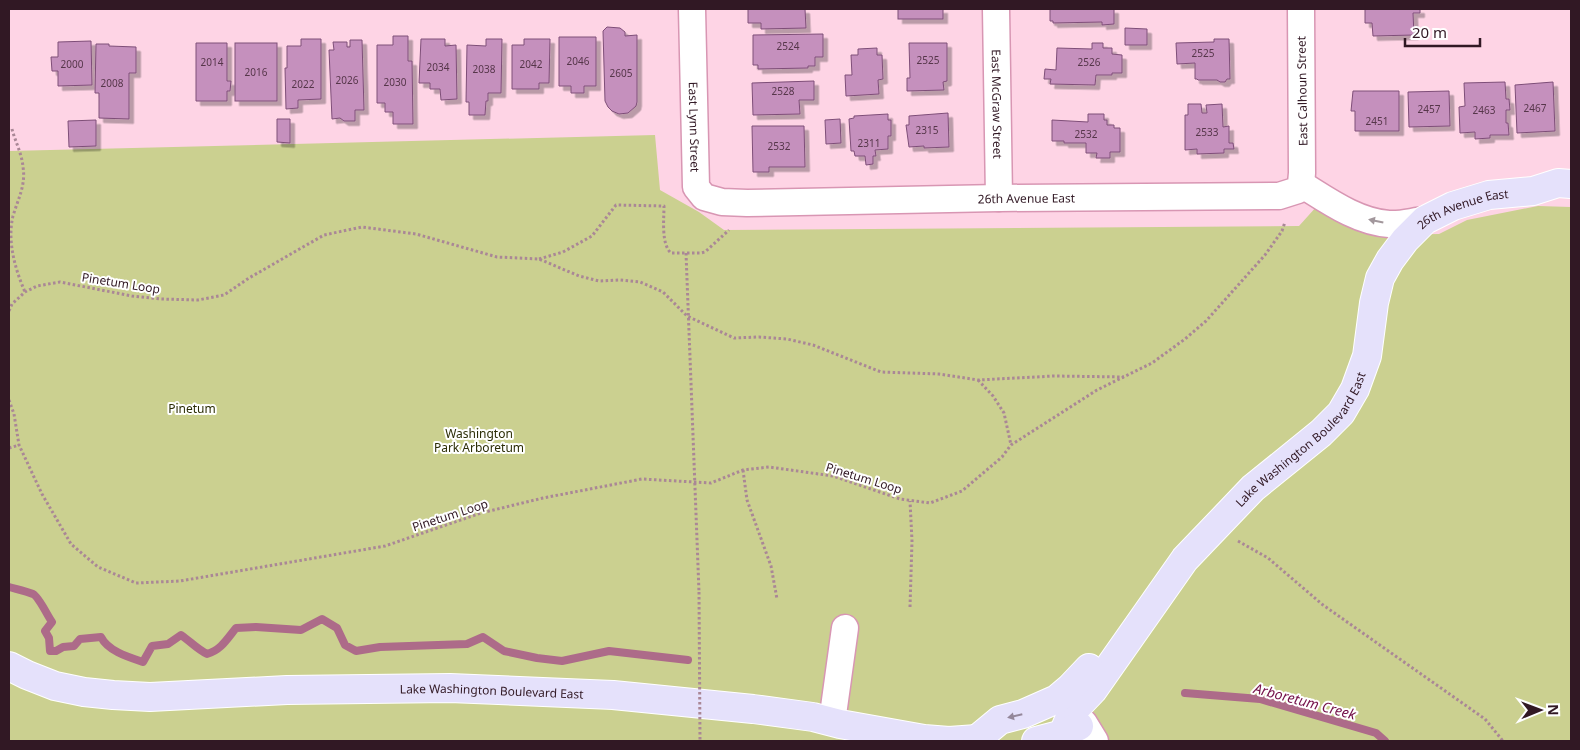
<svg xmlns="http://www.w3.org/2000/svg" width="1580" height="750" font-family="'Noto Sans',sans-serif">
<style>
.green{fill:#cbd090}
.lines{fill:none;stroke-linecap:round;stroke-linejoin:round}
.stream{stroke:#ad6b89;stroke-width:8}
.building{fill:#c590bd;stroke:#7e4e78;filter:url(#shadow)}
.minor-casing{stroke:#d896b3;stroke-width:29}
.major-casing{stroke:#fff;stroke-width:30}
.path{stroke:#aa8796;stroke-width:3;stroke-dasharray:2.5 2.5;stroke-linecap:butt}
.minor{stroke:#fff;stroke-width:26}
.major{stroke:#e5e1fb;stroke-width:28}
.path-bridge{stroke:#aa8796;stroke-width:3;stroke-dasharray:2.5 2.5;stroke-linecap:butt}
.oneway{fill:#a2979c}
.oneway2{fill:#94879a}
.labels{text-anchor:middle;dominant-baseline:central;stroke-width:4;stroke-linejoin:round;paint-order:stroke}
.number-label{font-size:10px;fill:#56364a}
.street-label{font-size:12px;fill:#311824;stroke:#fff}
.park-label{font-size:12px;fill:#2b2d06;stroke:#fff}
.water-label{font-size:14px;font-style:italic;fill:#74114a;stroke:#fff}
</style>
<defs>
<filter id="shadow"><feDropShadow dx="4.5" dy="4.5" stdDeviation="0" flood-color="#0004"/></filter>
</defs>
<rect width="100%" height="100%" fill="#fed4e5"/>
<!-- green -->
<path class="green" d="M655 135 660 190 699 212 724 230 1299 226 1317 206 1384 235 1439 234 1467 220 1538 206 1571 207V741H9V151Z"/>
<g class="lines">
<!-- stream -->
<g class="stream">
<path d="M9 587C16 589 26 591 33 594 39 597 47 615 52 622L45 631 49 638 50 651H56L63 647 74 646 80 639 101 637C108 651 128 657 143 662L152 646 168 644 181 635C191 642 197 649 207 654 221 650 227 639 236 628L256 627 301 630 322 619 337 628 345 645 356 651 380 647 467 644 483 637 504 651 537 658 562 661 609 651 688 660"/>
<path d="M1185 693 1260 699 1376 733 1385 741"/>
</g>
</g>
<!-- building -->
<g class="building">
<path d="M748 9H805L806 28 761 29V23H748Z"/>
<rect x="898" y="9" width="45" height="10"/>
<path d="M1050 9H1114V24L1102 25V22L1053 23V21H1050Z"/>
<path d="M1365 9H1420V13H1413L1414 35 1373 36 1372 23H1365Z"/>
<path d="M607 27 620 28 625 32V36L637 35V102L636 106 628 113 619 114 612 111 608 107 605 101 603 31Z"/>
<path d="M1125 28 1147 29V45H1125Z"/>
<path d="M823 34V57H815V66H808V68L758 69V65H753V35Z"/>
<path d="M393 36H408V61H412L413 124H393V112H385V103H377V45H393Z"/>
<path d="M559 37H596V86H584V93H571V86H559Z"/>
<path d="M301 39H321V99L298 100V108L286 109 285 68H287V46H301Z"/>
<path d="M421 39H445V46L456 45 457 99 441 100 440 89H430V83H419Z"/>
<path d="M486 39H502L501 93H488V101H486L485 115H469V102H466L467 45 486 46Z"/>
<path d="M524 39H550L549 83H539V89H512V45H524Z"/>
<path d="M1214 39H1229L1230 79H1227L1225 82H1220L1217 80H1198L1197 79H1195V63L1177 64 1176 43 1214 42Z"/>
<path d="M350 40H362L364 110H355V121H344L340 118 332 119 329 50H334L333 42H347V47H350Z"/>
<path d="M91 41 92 85 58 86V71H52L51 57H58V42Z"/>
<path d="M196 43H227V81H231L230 91H227V101H196Z"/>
<rect x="235" y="43" width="42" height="58"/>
<path d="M909 43H947V81L943 82 944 90 907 91V78H910Z"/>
<path d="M1092 43H1103V48H1112V54L1122 55V73H1112V75H1096L1095 85 1050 84 1051 79H1044L1045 69 1056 70 1057 48 1092 49Z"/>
<path d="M96 44H109V46L136 47V73H129V119L99 118V93H95Z"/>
<path d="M877 48V55H882L883 79 878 80 879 94 846 96 845 75H852L851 55H858V49Z"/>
<path d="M814 81V100H799L800 114 753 115 752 83Z"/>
<path d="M1505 82 1506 99H1509L1510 110H1506V123H1508L1509 135H1490V138L1475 139V132L1460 133 1459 107 1465 106 1464 83Z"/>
<path d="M1553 82 1555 131 1517 133 1515 85Z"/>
<path d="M1353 91H1399V131H1355V111H1351Z"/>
<path d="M1449 91 1450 126 1409 127 1408 92Z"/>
<path d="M1188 104H1201L1202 113H1207L1206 105 1222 104 1223 127 1229 126V143H1233L1234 149H1224V153L1197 154V149L1185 150V115H1188Z"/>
<path d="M948 113 949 147 924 148V146L909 147 906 125H909V116Z"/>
<path d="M888 114V120H891V136H888V149L875 150 876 156H873V164L866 165 865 156H855L854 151H851L849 119 854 118V116Z"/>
<path d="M1088 114H1104V120H1107V125H1114V128H1120V152H1110V158H1096L1097 153H1086V143H1064V141H1052V120L1088 122Z"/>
<path d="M277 119H290V143L277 142Z"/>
<path d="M840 119 841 143 826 144 825 120Z"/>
<path d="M96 120V146L69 147 68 121Z"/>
<path d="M752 126H804L805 167H769V172H753Z"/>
</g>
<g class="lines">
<!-- minor casing -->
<g class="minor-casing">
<g id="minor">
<path id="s1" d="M692 9 696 187 704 197 722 202 747 203 999 198 1279 196 1298 190 1301 184 1302 173 1301 9"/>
<path id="s2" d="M996 9 999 198"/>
<path d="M1301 184C1327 200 1357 222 1389 224 1401 225 1413 221 1425 220"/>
<path d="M1067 708 1084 723 1095 741"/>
<path d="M832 722 845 628"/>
</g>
</g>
<!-- major casing -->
<g class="major-casing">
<g id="major">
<path id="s3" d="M9 666 27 675 55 686 84 692 113 695 150 697 287 690 450 688 613 695 753 709 813 717 840 724 924 739 949 741 977 739 984 741"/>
<path id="s4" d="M1063 734 1072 712 1093 690 1185 559 1253 488 1321 433 1341 413 1355 389 1367 356 1374 303 1380 278 1390 260 1405 240 1425 220 1453 206 1489 195 1533 191 1558 183 1571 184"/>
<path d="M977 739 1000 720 1023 714 1057 699 1070 688 1089 668"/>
<path d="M1036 741 1063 734 1079 726"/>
</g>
</g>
<!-- path -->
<g class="path">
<path d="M12 129C15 141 22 154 23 167 26 185 18 199 13 216 7 241 15 269 25 292"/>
<path d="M686 253 699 592"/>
<path d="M539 259 563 252 592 236 616 205 664 206C664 219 661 244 671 253H701L705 252 729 230"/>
<path d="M9 311 12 304 25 292 37 286 60 282 132 296 161 299 198 300 224 295 249 278 324 235 362 227 416 234 497 257 539 259 579 276 599 281 620 280 640 282 663 292 687 316 734 338 759 337 787 339 813 345 881 372 939 374 978 380 1054 376 1124 377"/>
<path d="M978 380 993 396 1004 413 1011 445"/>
<path d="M9 400 14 414 19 445 42 494 71 544 98 567 136 583 180 581 385 546 481 513 543 498 642 479 711 483 743 470 769 467 833 476 900 499 930 503 962 491 1002 457 1011 445 1097 390 1152 363 1185 339 1206 321 1265 255 1282 231 1285 222"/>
<path d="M9 448 19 445"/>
<path d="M743 470 747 500 771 566 777 599"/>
<path d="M1238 541 1268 558 1323 605 1485 719 1503 741"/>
<path d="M910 607 912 541 910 501"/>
</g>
<!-- minor -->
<use href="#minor" class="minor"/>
<!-- major -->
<use href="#major" class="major"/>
<!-- path-bridge -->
<path class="path-bridge" d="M699 592 700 741"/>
</g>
<!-- one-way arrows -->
<defs><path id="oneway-solid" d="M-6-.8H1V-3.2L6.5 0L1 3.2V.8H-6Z" transform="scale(1.25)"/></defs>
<use class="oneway" href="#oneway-solid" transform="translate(1376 221) rotate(-168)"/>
<use class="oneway2" href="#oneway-solid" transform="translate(1015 716) rotate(167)"/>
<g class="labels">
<!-- number labels -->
<g class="number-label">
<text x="788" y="46">2524</text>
<text x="1203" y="53">2525</text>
<text x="928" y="60">2525</text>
<text x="578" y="61">2046</text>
<text x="212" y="62">2014</text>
<text x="1089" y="62">2526</text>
<text x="72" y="64">2000</text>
<text x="531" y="64">2042</text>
<text x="438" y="67">2034</text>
<text x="484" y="69">2038</text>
<text x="256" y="72">2016</text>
<text x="621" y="73">2605</text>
<text x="347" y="80">2026</text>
<text x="395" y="82">2030</text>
<text x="112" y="83">2008</text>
<text x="303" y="84">2022</text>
<text x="783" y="91">2528</text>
<text x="1535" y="108">2467</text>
<text x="1429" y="109">2457</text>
<text x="1484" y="110">2463</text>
<text x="1377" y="121">2451</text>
<text x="927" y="130">2315</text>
<text x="1207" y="132">2533</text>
<text x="1086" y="134">2532</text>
<text x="869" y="143">2311</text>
<text x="779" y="146">2532</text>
</g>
<!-- street labels -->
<g class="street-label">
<text transform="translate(1302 91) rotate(-91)">East Calhoun Street</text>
<text stroke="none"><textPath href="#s2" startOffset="95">East McGraw Street</textPath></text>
<text stroke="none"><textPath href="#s1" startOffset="118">East Lynn Street</textPath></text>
<text stroke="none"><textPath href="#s1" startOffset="514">26th Avenue East</textPath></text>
<text stroke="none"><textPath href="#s4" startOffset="684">26th Avenue East</textPath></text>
<text transform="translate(121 283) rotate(9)">Pinetum Loop</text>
<text stroke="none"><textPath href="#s4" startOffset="382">Lake Washington Boulevard East</textPath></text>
<text transform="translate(864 478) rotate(17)">Pinetum Loop</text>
<text transform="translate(450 515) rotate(-18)">Pinetum Loop</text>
<text stroke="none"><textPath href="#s3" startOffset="488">Lake Washington Boulevard East</textPath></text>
</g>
<!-- park labels -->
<g class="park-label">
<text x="192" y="408">Pinetum</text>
<text x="479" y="433">Washington<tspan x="479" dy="14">Park Arboretum</tspan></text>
</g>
<!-- water labels -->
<g class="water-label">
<text transform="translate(1305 701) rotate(15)">Arboretum Creek</text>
</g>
</g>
<!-- border -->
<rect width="1580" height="750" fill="none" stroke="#311824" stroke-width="20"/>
<!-- north arrow -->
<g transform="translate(1540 710) rotate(89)" stroke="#ffffff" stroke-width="4" paint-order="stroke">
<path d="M0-4L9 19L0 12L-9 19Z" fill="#311824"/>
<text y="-8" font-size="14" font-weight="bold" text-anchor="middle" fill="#311824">N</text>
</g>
<!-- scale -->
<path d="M1405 38v8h75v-8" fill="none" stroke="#311824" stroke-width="2.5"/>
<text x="1412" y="38" font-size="15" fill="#311824" stroke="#ffffff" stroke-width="4" paint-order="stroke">20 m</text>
</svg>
